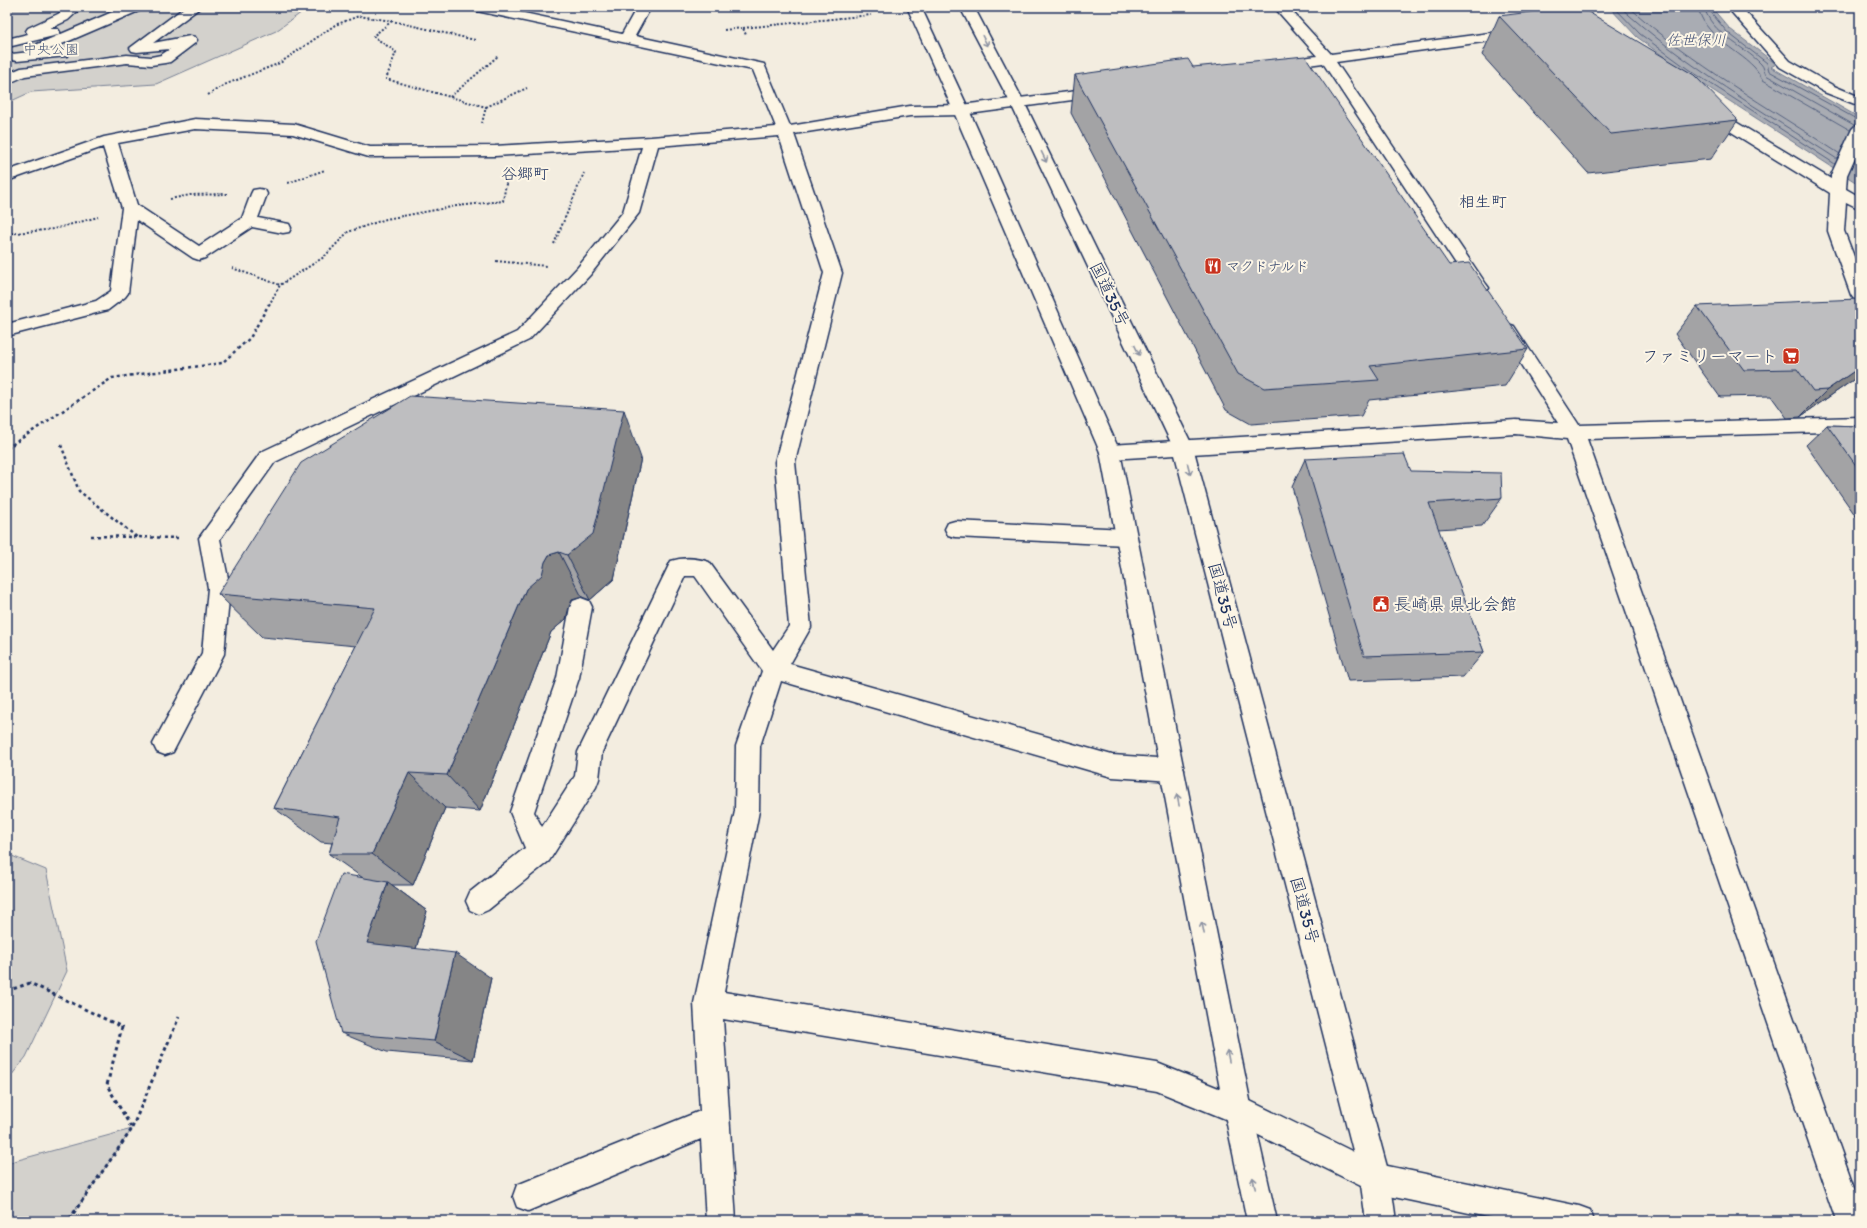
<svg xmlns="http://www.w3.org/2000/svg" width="1867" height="1228" font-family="Itim,'Klee One',sans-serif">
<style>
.green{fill:#d3d1cc;stroke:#778095}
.water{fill:#a9acb3;stroke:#707a91}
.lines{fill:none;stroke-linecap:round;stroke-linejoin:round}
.shore{stroke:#546180;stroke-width:1}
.minor-casing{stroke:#1b2f5e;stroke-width:3}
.highway-casing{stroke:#1b2f5e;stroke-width:3}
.path-far2{stroke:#1b2f5e;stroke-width:2;stroke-dasharray:2 2;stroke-linecap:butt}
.path-far1{stroke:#1b2f5e;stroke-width:2.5;stroke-dasharray:3 3;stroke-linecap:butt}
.path{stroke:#1b2f5e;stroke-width:3;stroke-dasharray:3.5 3.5;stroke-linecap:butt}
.minor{fill:#fcf5e5;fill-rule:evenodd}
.highway{fill:#fcf5e5;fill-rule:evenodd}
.wall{fill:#a3a3a5;stroke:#1b2f5e}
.shaded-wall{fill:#858586;stroke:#1b2f5e}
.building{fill:#bebec0;stroke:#1b2f5e}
.oneway{stroke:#8c92a2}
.labels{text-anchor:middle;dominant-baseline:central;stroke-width:4;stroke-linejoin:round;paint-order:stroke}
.far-park-label{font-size:14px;fill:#49587a;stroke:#fcf5e5}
.far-poi-label{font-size:14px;fill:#1b2f5e;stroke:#fcf5e5;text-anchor:start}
.far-water-label{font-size:15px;font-style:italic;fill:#465478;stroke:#fcf5e5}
.far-quarter-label{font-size:16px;fill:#1b2f5e;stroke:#fcf5e5}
.street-label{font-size:17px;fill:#1b2f5e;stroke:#fcf5e5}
.poi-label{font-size:17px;fill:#1b2f5e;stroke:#fcf5e5;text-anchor:end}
</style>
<rect width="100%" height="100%" fill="#f3ede0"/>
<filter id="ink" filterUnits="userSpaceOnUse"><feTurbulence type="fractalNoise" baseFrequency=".025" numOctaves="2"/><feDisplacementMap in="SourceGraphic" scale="8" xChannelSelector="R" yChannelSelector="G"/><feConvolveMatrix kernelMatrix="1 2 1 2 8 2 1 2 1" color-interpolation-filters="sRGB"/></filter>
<g filter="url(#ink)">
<!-- green -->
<g class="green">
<path d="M7 7H309L276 31 156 84 31 92 7 103Z"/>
<path d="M7 854 46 870 67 971 26 1057 7 1081Z"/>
<path d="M132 1129 68 1221H7V1163Z"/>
</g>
<!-- water -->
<path class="water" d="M1609 7H1711L1730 29 1776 64 1771 67 1860 118V185L1686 73 1637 37Z"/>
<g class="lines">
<!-- shore -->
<g class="shore">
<path d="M1614 7 1640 34 1688 69 1835 164"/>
<path d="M1620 7C1686 67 1763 111 1837 159"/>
<path d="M1629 7C1693 65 1768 107 1840 154"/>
<path d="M1698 7C1704 36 1735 48 1754 67 1758 71 1760 76 1763 80L1850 130"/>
<path d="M1704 7C1712 35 1742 44 1761 64 1764 67 1764 71 1766 75L1854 125"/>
<path d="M1709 7 1710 11 1727 32 1767 63 1769 71 1860 121"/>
</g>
<!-- minor casing -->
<g class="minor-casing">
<g id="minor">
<path d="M67 7H82L68 20 49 29H58L60 32 58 35 12 46 7 45V39L28 34 26 31 28 28 58 14Z"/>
<path d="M124 7H143L141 10 48 50H67L69 53 67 56 17 61 12 60 10 57 12 54 30 52 31 47Z"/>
<path d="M185 7H201L153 43 190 36 195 37 197 40 195 43 170 62 165 63 151 65 127 63 25 76 7 84V74L21 68 127 55 151 57 161 55 170 49 137 52 132 51 130 48Z"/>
<path d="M470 7H496L622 34 637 7H651L635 36 764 64 790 126 910 106 961 105 1102 88 1107 89 1109 92 1107 95 1102 96 961 115 910 116 794 134 842 273 795 462 811 627 790 664 1112 755 1172 759 1181 762 1184 770 1181 778 1172 781 1112 777 781 681 760 746 759 811 724 992 1157 1063 1248 1100 1378 1164 1579 1206 1590 1210 1594 1221H1507L1375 1193 1228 1120 1157 1091 723 1019 736 1221H706L701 1139 528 1211 517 1207 513 1196 517 1185 700 1111 694 1003 735 811 736 746 762 671 695 576H685L602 752 599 779 596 787 549 861 488 910 479 914 470 910 466 901 470 892 525 848 510 812 557 678 570 607 573 601 581 598 589 601 592 607 579 678 534 812 542 827 575 776 578 752 671 561C683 557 697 558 709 562L773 650 789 626 775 462 824 273 779 136 658 146 639 213 590 275 529 340 275 462 220 539 230 588 224 654 173 752 165 755 157 752 153 744 202 653 208 588 199 538 261 452 517 332 578 267 623 212 642 147 495 156 369 157 293 134 195 129 118 143 137 205 199 246 242 218 251 194 253 190 259 189 265 190 267 194 258 218 289 224 291 228 289 232 283 233 252 227 205 258 199 260 193 258 137 220 128 293 125 297 108 310 7 336V324L96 301 111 291 122 208 103 147 7 181V171L104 137 195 119 294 124 370 147 495 146 651 137 776 127 753 70 477 11 472 10Z"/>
<path d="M1274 7H1288L1331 54 1520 29 1525 30 1527 33 1525 36 1520 37 1336 62 1486 284 1489 288 1486 292 1480 294 1474 292 1323 63 1278 69 1273 68 1271 65 1273 62 1317 56Z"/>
<path d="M1727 7H1741L1790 61 1834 86 1860 97V106L1824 92 1780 67Z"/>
<path d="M1709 107 1714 109 1831 179V175L1852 129 1855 126 1860 124V146L1847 175 1846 189 1860 197V209L1846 202 1844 231 1860 272V301L1854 299 1851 295 1828 231 1830 193 1704 115 1701 112 1704 109Z"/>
<path d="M1508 324 1514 326 1579 425 1860 417V431L1587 439 1860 1204V1221H1836L1567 439 1516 434 1110 459 1103 457 1100 452 1103 447 1110 445 1516 420 1558 423 1499 330 1502 326Z"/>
<path d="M955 521 1126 529 1133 531 1136 537 1133 543 1126 545 955 537 948 535 945 529 948 523Z"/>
</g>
</g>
<!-- highway casing -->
<g class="highway-casing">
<g id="highway">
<path d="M907 7H921L969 110 1120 452 1252 1110 1277 1221H1247L1224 1110 1100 452 953 110Z"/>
<path d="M960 7H974L1025 104 1193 447 1390 1178 1396 1221H1366L1360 1178 1173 447 1011 104Z"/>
</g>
</g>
<!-- path-far2 -->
<g class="path-far2">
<path d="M392 21 373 36 396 52 386 79 486 107 482 123"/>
<path d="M743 28 871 15"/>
<path d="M724 30 743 28 746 35"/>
<path d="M208 95 224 85 280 63 335 25 359 16 392 21 475 40"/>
<path d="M450 97 498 56"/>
<path d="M486 107 527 88"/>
<path d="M288 183 325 170"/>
<path d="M170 199 190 195 227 194"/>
<path d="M7 234 54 229 98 217"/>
<path d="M554 244 584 173"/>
<path d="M496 261 546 266"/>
<path d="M232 268 280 285"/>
<path d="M269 305 280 285 324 257 348 232 386 219 457 206 503 201 507 178"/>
</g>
<!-- path-far1 -->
<g class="path-far1">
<path d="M61 445 79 491 138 538"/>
<path d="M7 448 112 378 222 363 250 338 269 304"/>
<path d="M91 536 178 538"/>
</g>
<!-- path -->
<g class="path">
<path d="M7 991 30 983 122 1027 107 1085 132 1129 68 1221"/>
<path d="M132 1128 179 1017"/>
</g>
<!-- minor -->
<use href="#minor" class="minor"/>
<!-- highway -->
<use href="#highway" class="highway"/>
</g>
<!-- wall -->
<g class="wall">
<path d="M1499 16 1738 120 1711 159 1588 173 1482 55Z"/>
<path d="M1075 75 1449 265 1528 349 1505 386 1369 400 1361 416 1251 424 1226 410 1071 113Z"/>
<path d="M1697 306 1853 380 1800 417 1787 418 1771 396 1720 397 1675 334Z"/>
<path d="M1827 425 1860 426V522L1806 445Z"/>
<path d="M641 458 614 579 590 600 582 597 572 600 569 607 566 619 551 632 480 811 445 808 413 885H392L427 911 416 949 491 978 473 1060 387 1052 341 1033 363 878 329 854 332 843 321 842 274 808 356 646 262 637 218 594Z"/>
<path d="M1305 459 1502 498 1482 526 1438 529 1484 652 1463 677 1348 681 1292 487Z"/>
</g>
<!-- shaded-wall -->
<g class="shaded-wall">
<path d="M1860 367V372L1853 380 1800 417 1827 390Z"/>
<path d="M624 410 641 458 614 579 590 600 567 555Z"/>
<path d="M559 552 582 597 572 600 569 607 566 619 551 632 480 811 447 775 526 589 545 562 549 555Z"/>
<path d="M409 773 445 808 413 885 372 854Z"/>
<path d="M388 882 427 911 410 969 367 943Z"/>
<path d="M455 953 491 978 473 1060 434 1041Z"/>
</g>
<!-- building -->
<g class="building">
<path d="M1569 7H1580L1694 75 1738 120 1611 134 1499 16Z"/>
<path d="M1305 56 1449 265 1469 263 1528 349 1370 366 1379 380 1264 388 1238 374 1075 75 1188 59 1193 67Z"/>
<path d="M1858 299 1860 304V367L1827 390 1813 391 1797 369 1744 370 1697 306Z"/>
<path d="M410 396 624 410 593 534 567 555 559 552 549 555 545 562 542 575 526 589 447 775 409 773 372 854H329L340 817 274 808 375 608 218 594 301 463Z"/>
<path d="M1827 425 1860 426V471Z"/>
<path d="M1404 454 1411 471 1501 473 1502 498 1429 503 1484 652 1364 656 1305 459Z"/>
<path d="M341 874 388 882 367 943 455 953 434 1041 341 1033 316 941Z"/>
</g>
<!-- one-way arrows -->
<defs><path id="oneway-shaft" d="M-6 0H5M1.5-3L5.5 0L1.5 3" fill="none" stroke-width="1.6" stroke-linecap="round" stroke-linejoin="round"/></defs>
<g class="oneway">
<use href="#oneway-shaft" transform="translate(985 41) rotate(62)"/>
<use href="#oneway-shaft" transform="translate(1044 157) rotate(64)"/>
<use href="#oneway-shaft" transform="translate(1137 350) rotate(64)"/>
<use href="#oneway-shaft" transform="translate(1189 469) rotate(75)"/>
<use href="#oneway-shaft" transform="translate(1178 800) rotate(-101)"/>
<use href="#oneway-shaft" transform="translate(1203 928) rotate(-101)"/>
<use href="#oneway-shaft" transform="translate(1228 1056) rotate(-101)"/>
<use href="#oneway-shaft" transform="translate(1254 1183) rotate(-102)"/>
</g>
</g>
<!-- icons -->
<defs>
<g id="restaurant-square" transform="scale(0.9)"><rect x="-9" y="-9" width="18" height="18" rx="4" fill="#c8321e" stroke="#fcf5e5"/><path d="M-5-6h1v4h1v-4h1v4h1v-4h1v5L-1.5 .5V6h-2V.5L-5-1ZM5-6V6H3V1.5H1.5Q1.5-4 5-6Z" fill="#fff"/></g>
<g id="supermarket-square" transform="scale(0.9)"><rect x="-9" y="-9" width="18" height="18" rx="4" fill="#c8321e" stroke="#fcf5e5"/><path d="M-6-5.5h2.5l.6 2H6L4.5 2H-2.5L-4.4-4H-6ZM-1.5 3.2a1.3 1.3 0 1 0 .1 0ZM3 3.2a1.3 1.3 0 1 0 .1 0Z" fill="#fff"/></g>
<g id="civic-square" transform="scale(0.9)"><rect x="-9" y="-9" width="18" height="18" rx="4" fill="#c8321e" stroke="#fcf5e5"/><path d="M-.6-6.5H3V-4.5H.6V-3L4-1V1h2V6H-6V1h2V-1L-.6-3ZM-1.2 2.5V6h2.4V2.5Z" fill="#fff"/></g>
</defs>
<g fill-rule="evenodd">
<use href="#restaurant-square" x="1213" y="266"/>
<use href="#supermarket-square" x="1791" y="356"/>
<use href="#civic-square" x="1381" y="604"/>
</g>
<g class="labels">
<!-- far-park labels -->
<g class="far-park-label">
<text x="51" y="49">中央公園</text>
</g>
<!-- far-poi labels -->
<g class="far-poi-label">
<text x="1226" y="266">マクドナルド</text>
</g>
<!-- far-water labels -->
<g class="far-water-label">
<text x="1696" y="40">佐世保川</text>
</g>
<!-- far-quarter labels -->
<g class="far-quarter-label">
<text x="525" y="173">谷郷町</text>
<text x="1483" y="201">相生町</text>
</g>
<!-- street labels -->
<g class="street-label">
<text transform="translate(1110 294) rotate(64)">国道35号</text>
<text transform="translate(1223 596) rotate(75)">国道35号</text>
<text transform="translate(1305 910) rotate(75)">国道35号</text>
</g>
<!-- poi labels -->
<g class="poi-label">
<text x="1778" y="356">ファミリーマート</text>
<text x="1394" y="604" text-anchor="start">長崎県 県北会館</text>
</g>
</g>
<!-- margin -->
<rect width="1867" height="1228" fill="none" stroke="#fcf5e5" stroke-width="24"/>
<rect x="12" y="12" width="1843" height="1204" fill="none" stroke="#1b2f5e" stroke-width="1.5" filter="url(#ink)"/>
</svg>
